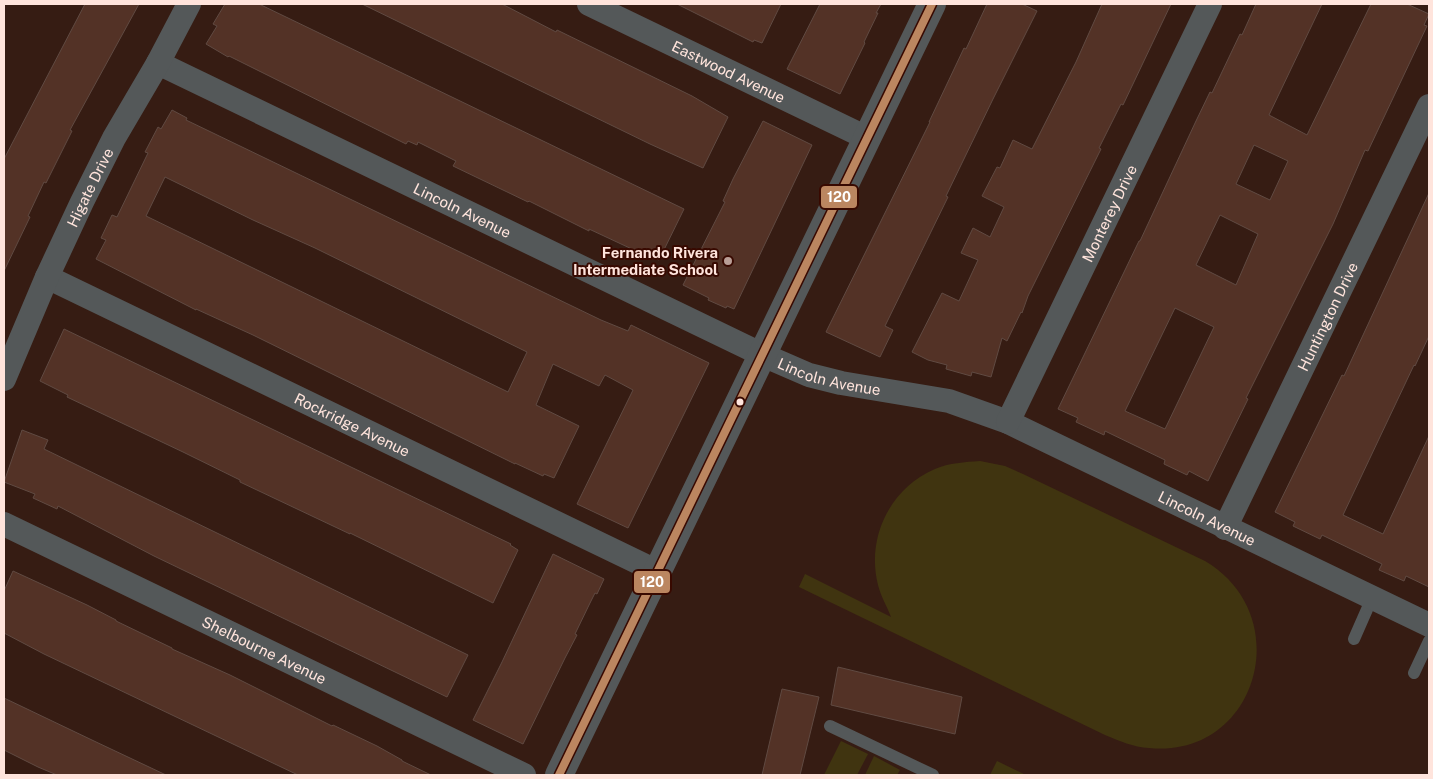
<svg xmlns="http://www.w3.org/2000/svg" width="1433" height="779" font-family="'Public Sans',sans-serif">
<style>
.green{fill:#403410}
.building{fill:#533226;stroke:#604a42;fill-rule:evenodd}
.lines{fill:none;stroke-linecap:round;stroke-linejoin:round}
.service{stroke:#545859;stroke-width:12}
.minor{stroke:#545859;stroke-width:24}
.tertiary{stroke:#545859;stroke-width:28}
.bus-1-casing{stroke:#380900;stroke-width:11}
.bus-1{stroke:#bb8660;stroke-width:8}
.poi-dot{fill:#b99e96;stroke:#380900;stroke-width:2}
.bus-dot{fill:#ffe4dc;stroke:#380900;stroke-width:2}
.labels{text-anchor:middle;dominant-baseline:central;stroke-width:4;stroke-linejoin:round;paint-order:stroke}
.street-label{font-size:15px;fill:#ffe4dc;stroke:#380900}
.poi-label{font-size:15px;font-weight:bold;fill:#ffe4dc;stroke:#380900;text-anchor:end}
.line-badge{stroke:#380900;stroke-width:2}
.badge-label{font-size:14px;text-anchor:middle;font-weight:bold;fill:#fff}
</style>
<rect width="100%" height="100%" fill="#361c13"/>
<!-- green -->
<g class="green">
<path d="M980 461 1005 466 1023 474 1205 561C1298 616 1257 759 1149 748 1133 747 1120 741 1105 735L799 587 805 574 891 617C887 606 881 597 878 585 866 538 890 488 935 469 949 463 965 462 980 461Z"/>
<path d="M841 741 868 754 857 775H824Z"/>
<path d="M874 756 900 770 897 775H865Z"/>
<path d="M997 761 1026 775H990Z"/>
</g>
<!-- building -->
<g class="building">
<path d="M85 4H139L70 130 72 131 46 183 44 182 28 216 30 217 4 271V159Z"/>
<path d="M225 4H259L684 209 659 260 650 255 649 257 589 229V231L529 201 528 202 453 166 456 161 418 142 417 145 408 141 406 144 229 56 228 57 206 44 217 26 213 24Z"/>
<path d="M362 4H502L556 32 557 30 692 96 728 117 703 168 650 144Z"/>
<path d="M677 4H781L762 43 754 40 753 42Z"/>
<path d="M820 4H881L876 13H878L864 42 865 43 840 94 787 69Z"/>
<path d="M987 4H1022L1037 11 993 99 946 196 948 197 885 326 893 330 880 357 826 332 930 122H929L964 48 966 49Z"/>
<path d="M1102 4H1171L1123 105 1121 104 1099 148 1101 149 1028 296 1022 313 1021 312 1007 341 1002 338 991 377 972 372 971 376 946 369 947 365 928 360 912 352 942 293 959 301 978 260 961 253 973 228 990 237 1004 207 982 196 997 167 1000 168 1013 140 1032 149 1076 62Z"/>
<path d="M1256 4H1322L1269 115 1307 135 1371 4H1407L1429 14 1424 25 1427 26 1368 151 1365 150 1333 224 1246 398 1248 399 1208 481 1189 471 1187 475 1164 464 1165 460 1105 431 1104 435 1076 422 1078 418 1058 409 1139 241H1140L1196 121 1210 92 1212 93 1240 34 1242 35ZM1254 145 1288 161 1270 200 1236 184ZM1220 215 1258 234 1236 285 1196 265ZM1175 308 1214 327 1165 429 1125 411Z"/>
<path d="M172 110 187 118 186 120 601 320 628 331 631 325 709 363 628 528 577 504 633 390 605 375 599 386 553 364 536 405 579 426 554 478 544 474 543 476 515 463V464L253 335 196 309V310L96 259 106 240 101 238 112 215 117 217 148 153 145 152 158 127 161 129ZM165 177 253 220 315 248 527 352 508 392 146 216Z"/>
<path d="M763 121 812 145 734 309 727 306 726 308 708 300 709 298 683 285 725 202 723 201 733 179Z"/>
<path d="M1429 193V336L1415 366 1414 365 1343 515 1383 534 1429 436V587L1406 576 1404 581 1379 570 1382 564 1322 535 1320 539 1293 526 1295 522 1275 512 1342 375 1344 376Z"/>
<path d="M64 329 511 544 510 545 518 550 493 603 350 533V534L240 482V480L183 452 67 397 68 395 40 381Z"/>
<path d="M22 430 48 440 44 449 468 655 447 697 154 556 58 506 57 509 33 498 35 494 4 482Z"/>
<path d="M553 554 604 579 597 594 595 593 590 603 575 634 577 635 565 658 523 744 473 720 502 662Z"/>
<path d="M13 571 87 605 116 620V621L172 648V649L230 675 332 726 333 725 377 746 402 760V761L431 775H298L44 654 4 633V591Z"/>
<path d="M838 667 962 697 955 734 831 705Z"/>
<path d="M782 689 819 697 800 775H762Z"/>
<path d="M4 698 94 741 166 775H57L38 767 4 750Z"/>
</g>
<g class="lines">
<!-- service -->
<g class="service">
<path d="M1354 639 1372 598"/>
<path d="M1414 673 1429 641"/>
<path d="M830 726 933 775"/>
</g>
<!-- minor -->
<g class="minor">
<path id="s1" d="M589 4 867 138"/>
<path id="s2" d="M158 63 763 355 809 375 841 383 949 401 1008 422 1429 625"/>
<path id="s3" d="M47 277 658 572"/>
<path id="s4" d="M4 379 47 277 82 202 114 138 158 63 189 4"/>
<path id="s5" d="M1008 422 1210 4"/>
<path id="s6" d="M4 524 524 775"/>
<path id="s7" d="M1225 528 1429 106"/>
</g>
<!-- tertiary -->
<path class="tertiary" d="M559 775 932 4"/>
<!-- bus-1 casing -->
<g class="bus-1-casing">
<path id="bus-1" d="M559 775 932 4"/>
</g>
<!-- bus-1 -->
<use href="#bus-1" class="bus-1"/>
</g>
<!-- markers -->
<circle class="poi-dot" cx="728" cy="261" r="5"/>
<circle class="bus-dot" cx="740" cy="402" r="4.5"/>
<g class="labels">
<!-- street labels -->
<g class="street-label">
<text stroke="none"><textPath href="#s1" startOffset="155">Eastwood Avenue</textPath></text>
<text stroke="none"><textPath href="#s4" startOffset="210">Higate Drive</textPath></text>
<text stroke="none"><textPath href="#s2" startOffset="338">Lincoln Avenue</textPath></text>
<text stroke="none"><textPath href="#s5" startOffset="232">Monterey Drive</textPath></text>
<text stroke="none"><textPath href="#s7" startOffset="235">Huntington Drive</textPath></text>
<text stroke="none"><textPath href="#s2" startOffset="742">Lincoln Avenue</textPath></text>
<text stroke="none"><textPath href="#s3" startOffset="339">Rockridge Avenue</textPath></text>
<text stroke="none"><textPath href="#s2" startOffset="1148">Lincoln Avenue</textPath></text>
<text stroke="none"><textPath href="#s6" startOffset="289">Shelbourne Avenue</textPath></text>
</g>
<!-- poi labels -->
<g class="poi-label">
<text x="718" y="252">Fernando Rivera<tspan x="718" dy="17">Intermediate School</tspan></text>
</g>
</g>
<g class="line-badge">
<rect x="820" y="185" width="38" height="24" rx="5" fill="#bb8660"/>
<rect x="633" y="570" width="38" height="24" rx="5" fill="#bb8660"/>
</g>
<g class="badge-label">
<text x="839" y="202">120</text>
<text x="652" y="587">120</text>
</g>
<!-- border -->
<rect width="1433" height="779" fill="none" stroke="#ffe4dc" stroke-width="10"/>
</svg>
